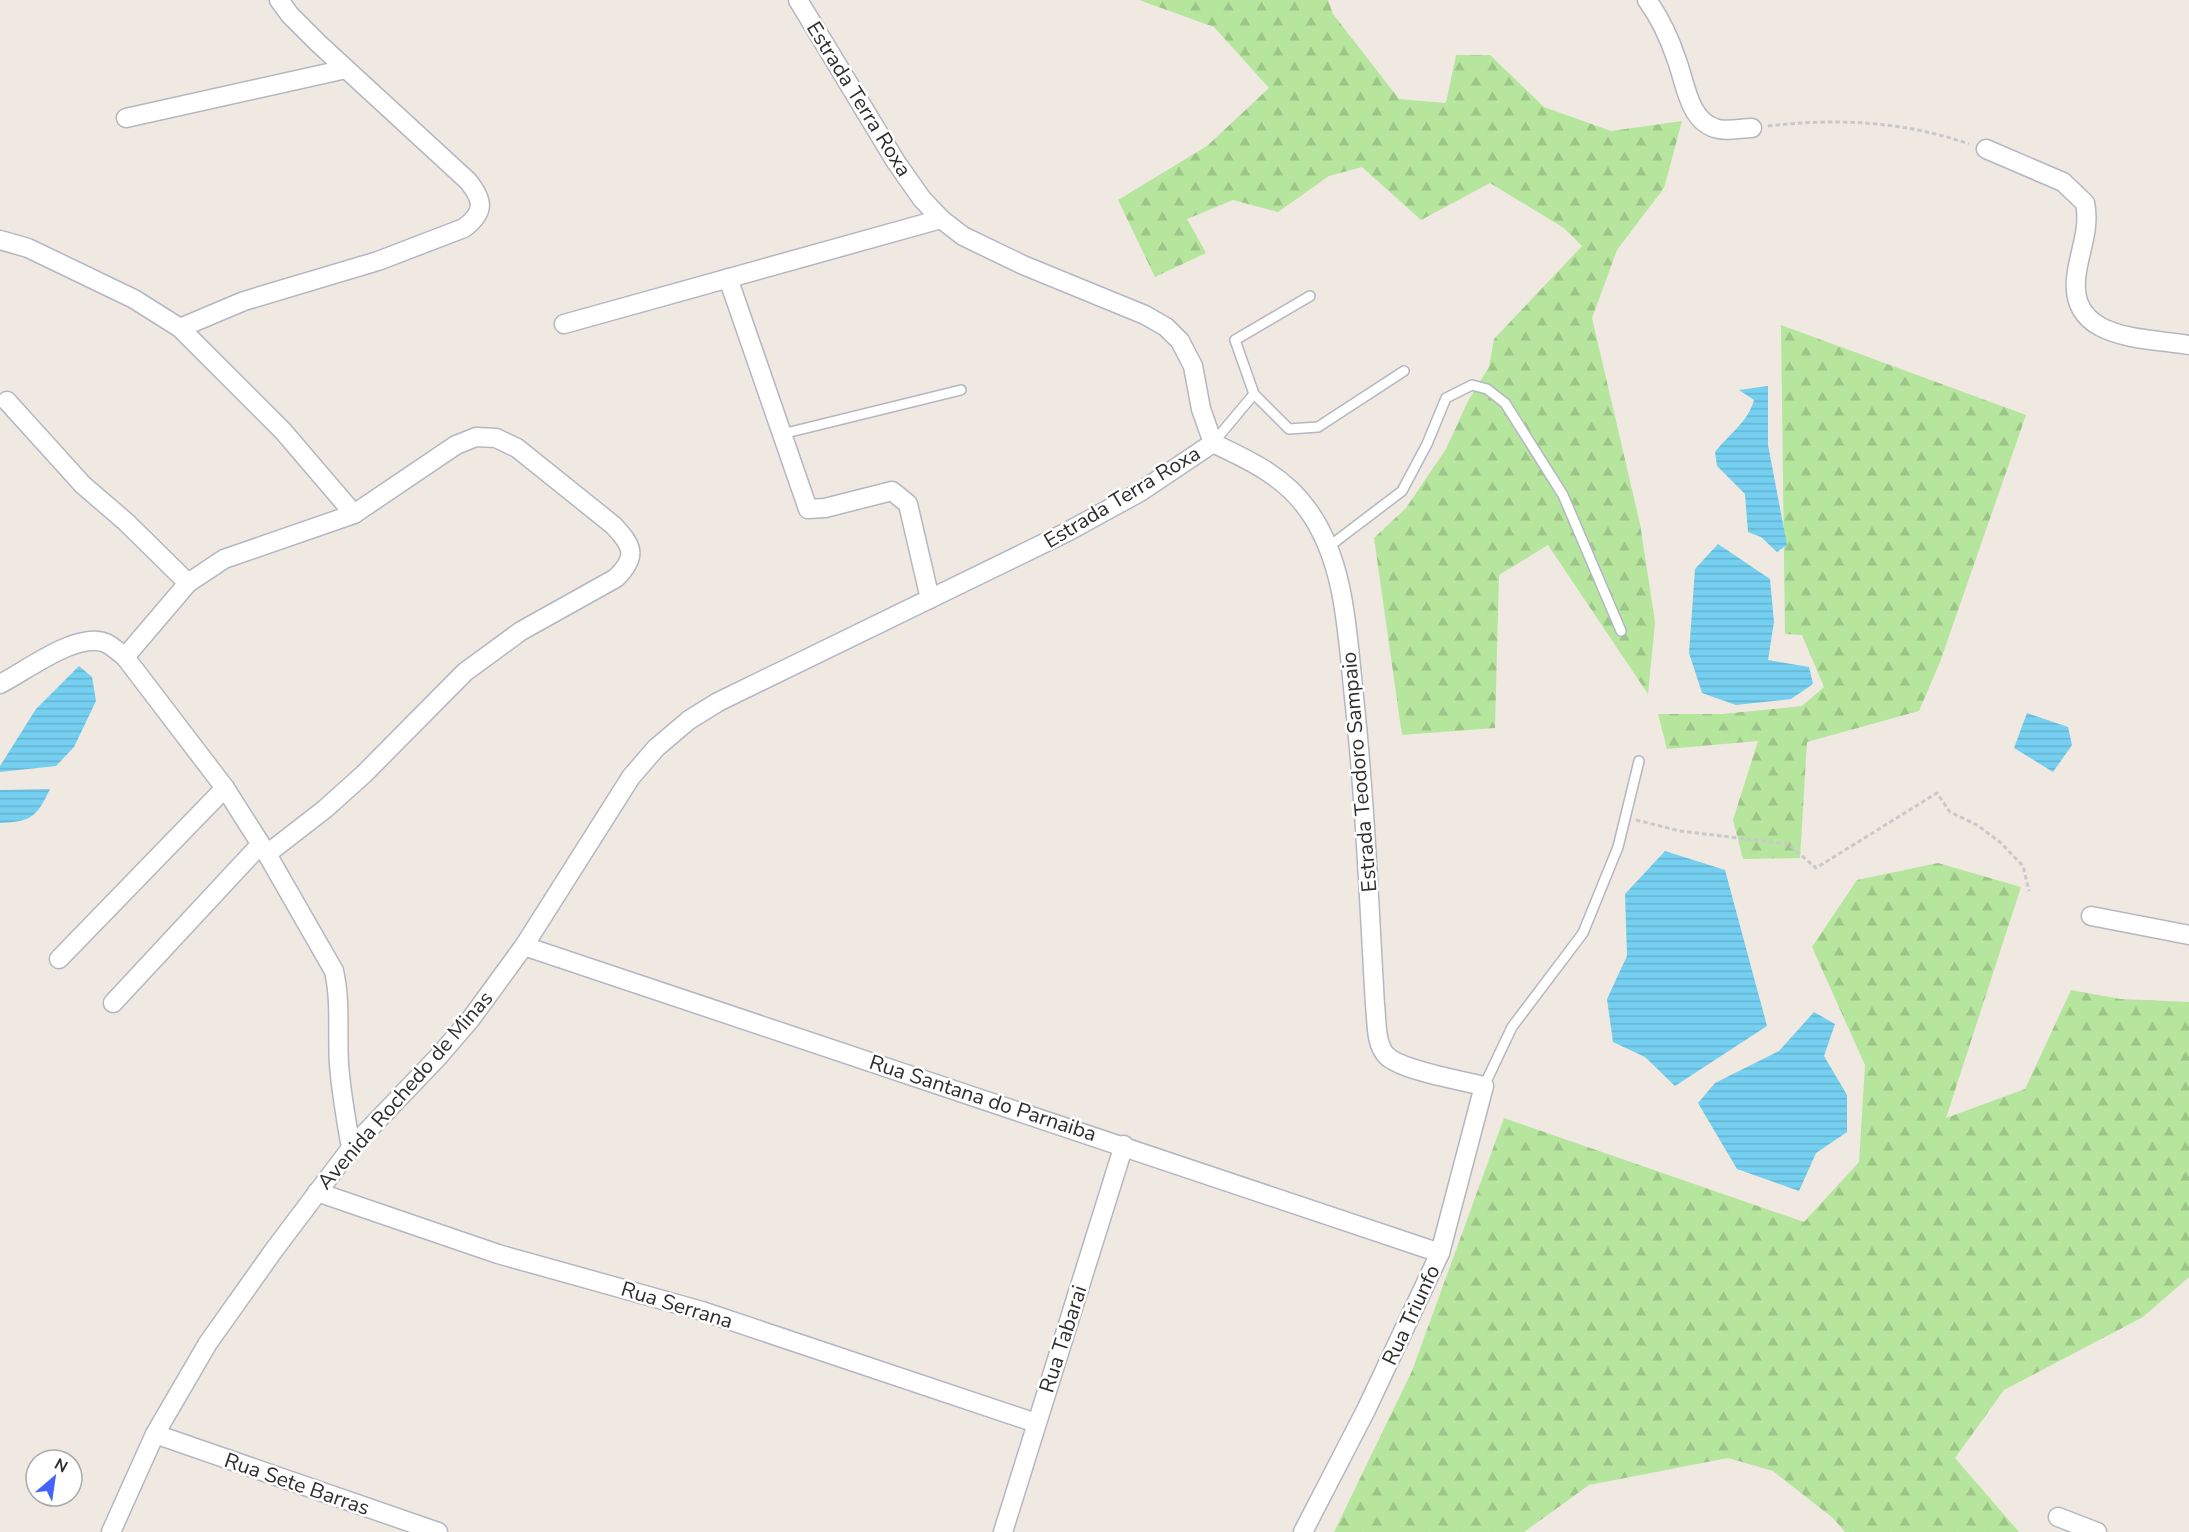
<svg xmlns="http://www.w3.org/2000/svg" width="2189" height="1532" font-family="'Nunito Sans',sans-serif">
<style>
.forest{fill:url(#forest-firs)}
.water{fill:url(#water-rules)}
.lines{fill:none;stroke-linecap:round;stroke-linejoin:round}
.lane-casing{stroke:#b4b7c1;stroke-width:12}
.street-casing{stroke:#b4b7c1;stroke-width:21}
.path{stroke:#c9c9c9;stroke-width:3;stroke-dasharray:4.5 3;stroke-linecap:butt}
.lane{stroke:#fff;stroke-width:9}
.street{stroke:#fff;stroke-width:18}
.labels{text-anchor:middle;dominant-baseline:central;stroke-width:5;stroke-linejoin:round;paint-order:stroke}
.street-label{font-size:21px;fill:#2e2e2e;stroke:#fff}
</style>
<defs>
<pattern id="forest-firs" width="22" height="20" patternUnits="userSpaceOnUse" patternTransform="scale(1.5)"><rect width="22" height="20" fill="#b6e59e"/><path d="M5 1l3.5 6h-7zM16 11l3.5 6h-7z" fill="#9dc588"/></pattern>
<pattern id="water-rules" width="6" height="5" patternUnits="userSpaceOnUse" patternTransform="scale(1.5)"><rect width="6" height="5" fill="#75cff0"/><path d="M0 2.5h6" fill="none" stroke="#66b2ce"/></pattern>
</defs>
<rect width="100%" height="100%" fill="#efe9e1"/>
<!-- forest -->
<g class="forest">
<path d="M1139 0H1328L1333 14 1399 99 1446 103 1456 55H1490L1544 107 1611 131 1682 121 1664 188 1617 250 1592 318 1640 524 1655 622 1648 694 1548 545 1499 575 1495 728 1402 735 1374 538 1406 508 1446 449 1468 401 1489 367 1494 339 1582 246 1564 228 1490 183 1421 220 1362 167 1329 176 1278 212 1233 200 1187 219 1206 253 1155 277 1118 200 1207 146 1269 88 1214 27Z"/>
<path d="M1781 325 2026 415 1940 662 1919 711 1807 742 1800 858 1743 859 1733 820 1758 741 1667 749 1658 714H1722L1802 706 1824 687 1802 635 1785 634Z"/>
<path d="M1938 863 2021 887 1946 1118 2025 1089 2071 990 2120 999 2189 1002V1277L2143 1317 2004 1390 1955 1458 2019 1532H1845L1833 1518 1773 1471 1728 1458 1589 1485 1524 1532H1334L1412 1371 1504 1118 1804 1222 1859 1162 1865 1065 1812 947 1857 880Z"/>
</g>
<!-- water -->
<g class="water">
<path d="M1768 386V445L1787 545 1777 552 1761 537 1748 532 1745 494 1717 466 1715 452C1729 434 1748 422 1754 400L1739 390Z"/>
<path d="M1718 544 1770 579 1774 622 1768 660 1809 667 1813 684 1791 699 1736 705 1702 693 1689 653 1695 569Z"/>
<path d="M79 666 92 677 96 701 74 747 56 766 0 772V766L36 709Z"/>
<path d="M2027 713 2068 727 2072 745 2053 772 2014 748Z"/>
<path d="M50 789C37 816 32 822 0 823V790Z"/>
<path d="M1665 851 1725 870 1767 1026 1675 1086 1645 1057 1613 1042 1607 999 1627 956 1625 894Z"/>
<path d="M1814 1012 1835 1024 1824 1056 1847 1095V1132L1816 1153 1799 1191 1737 1169 1698 1103 1715 1083 1779 1051Z"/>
</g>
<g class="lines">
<!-- lane casing -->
<g class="lane-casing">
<g id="lane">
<path d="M1310 296 1235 340 1254 394 1289 429 1318 427 1404 371"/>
<path d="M782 434 961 390"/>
<path d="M1213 443 1254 394"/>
<path d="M1327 548 1402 491 1427 444 1446 398 1472 385 1487 389 1505 403 1563 495 1621 631"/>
<path d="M1484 1086 1512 1027 1583 933 1618 847 1639 761"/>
</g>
</g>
<!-- street casing -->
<g class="street-casing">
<g id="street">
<path d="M798 0 896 162 922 199 941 219 963 236 1023 265 1145 315 1166 327 1180 341 1193 366 1201 409 1213 443"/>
<path d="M1647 0C1660 18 1669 37 1676 58 1685 80 1688 120 1715 128 1725 132 1741 128 1752 128"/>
<path d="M126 118 346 69"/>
<path d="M1986 149 2063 182 2085 203C2090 227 2081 247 2077 271 2065 341 2141 337 2189 345"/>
<path d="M0 240 28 248 134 299 180 328 283 431 354 514"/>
<path d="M728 278 808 509 825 508 892 491 908 504 930 599"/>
<path d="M564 324 941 219"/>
<path d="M180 328 244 301 378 261 464 228C485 212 484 201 468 181L318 43 290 15 279 0"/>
<path d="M7 401 83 485 126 522 188 583"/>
<path d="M1213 443C1249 460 1284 476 1308 510 1346 563 1347 634 1354 697 1365 799 1369 902 1375 1005 1377 1020 1375 1043 1386 1055 1399 1070 1463 1081 1484 1086L1440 1253 1366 1410 1303 1532"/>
<path d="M125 657 188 583 224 559 354 514 456 445 476 437 496 438 517 448 613 525C633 546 638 556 616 578L521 631 465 672 364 774 325 809 267 854"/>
<path d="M0 684C26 671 77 631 106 643 112 646 119 652 125 657L225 788 267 854 334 971C341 1002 337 1032 339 1064 341 1092 346 1120 351 1148"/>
<path d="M2091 916 2189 935"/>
<path d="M524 946 1440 1253"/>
<path d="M59 959 225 788"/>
<path d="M113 1003 260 845"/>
<path d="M317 1192 498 1254 702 1311 1036 1423"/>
<path d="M155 1434 438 1532"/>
<path d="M2058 1517 2097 1532"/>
<path d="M111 1532 155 1434 208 1343 274 1250 351 1148 439 1056 470 1020 524 946 631 777 656 748 689 720 718 702 1065 533 1140 492 1213 443"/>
<path d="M1003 1532 1124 1145"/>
</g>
</g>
<!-- path -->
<g class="path">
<path d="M1768 126C1837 118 1903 121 1969 144"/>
<path d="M1636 820 1680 831 1788 844 1816 868 1937 793 1950 812 1977 825 2000 842 2023 866 2029 891"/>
</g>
<!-- lane -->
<use href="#lane" class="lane"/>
<!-- street -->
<use href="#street" class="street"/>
</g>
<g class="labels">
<!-- street labels -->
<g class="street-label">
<text transform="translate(859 99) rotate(58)">Estrada Terra Roxa</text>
<text transform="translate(1122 497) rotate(-31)">Estrada Terra Roxa</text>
<text transform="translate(1359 772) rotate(-95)">Estrada Teodoro Sampaio</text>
<text transform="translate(405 1090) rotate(-49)">Avenida Rochedo de Minas</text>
<text transform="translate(983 1098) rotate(18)">Rua Santana do Parnaiba</text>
<text transform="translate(677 1305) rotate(17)">Rua Serrana</text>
<text transform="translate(1411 1315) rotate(-65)">Rua Triunfo</text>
<text transform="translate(1063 1339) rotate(-72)">Rua Tabarai</text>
<text transform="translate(297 1484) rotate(19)">Rua Sete Barras</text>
</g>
</g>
<!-- north arrow -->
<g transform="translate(54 1478) rotate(29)"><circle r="28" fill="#ffffff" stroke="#ababab" stroke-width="1.5"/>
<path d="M0-4.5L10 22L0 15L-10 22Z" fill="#4264fb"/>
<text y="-9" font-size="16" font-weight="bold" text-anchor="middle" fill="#2e2e2e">N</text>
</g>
</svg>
